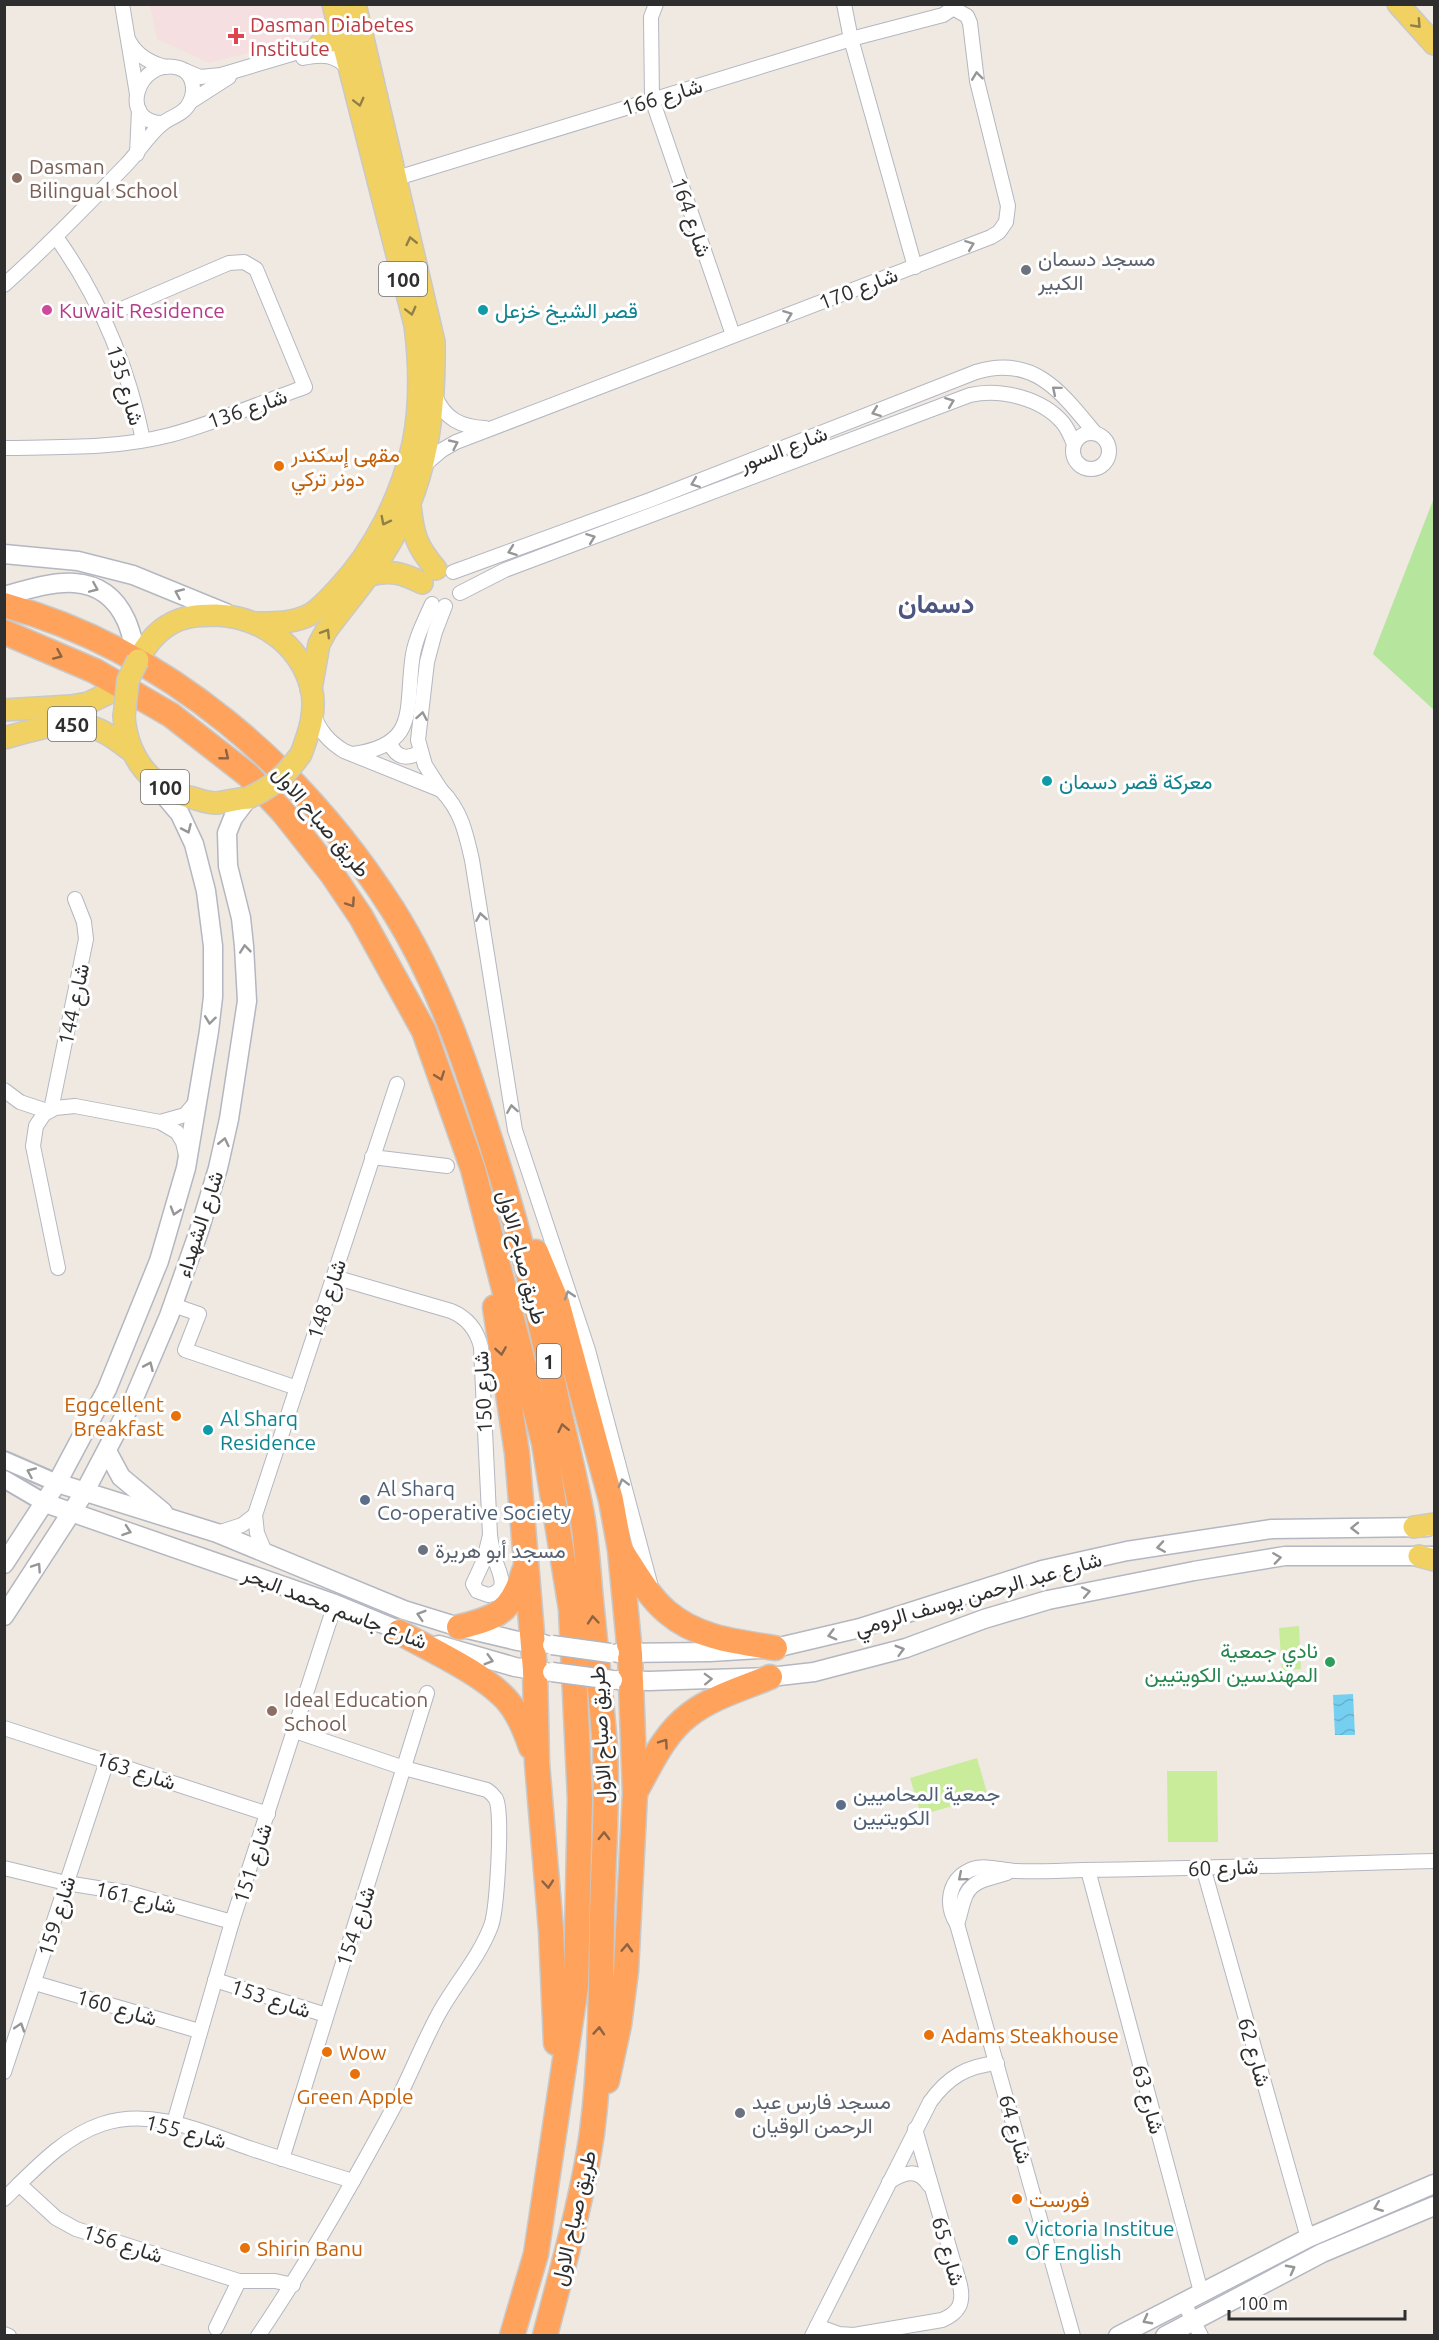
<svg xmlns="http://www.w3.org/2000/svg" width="1439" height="2340" font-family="Ubuntu,Vazirmatn,sans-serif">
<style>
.medical{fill:#f5dfe0}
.grass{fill:#b6e59e}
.pitch{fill:#c9ec9a}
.water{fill:url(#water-waves)}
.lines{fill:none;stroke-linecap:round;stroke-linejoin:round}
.minor-casing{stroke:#b4b7c1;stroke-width:16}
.tertiary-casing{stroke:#b4b7c1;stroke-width:20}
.secondary-casing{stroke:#b4b7c1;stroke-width:21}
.primary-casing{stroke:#c9c9c9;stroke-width:24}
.motorway-casing{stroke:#c9c9c9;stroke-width:27}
.minor{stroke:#fff;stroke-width:14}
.tertiary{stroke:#fff;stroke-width:16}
.secondary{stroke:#fff;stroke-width:18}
.primary{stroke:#f2d163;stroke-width:21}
.motorway{stroke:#ffa35c;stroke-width:24}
.secondary-bridge-casing{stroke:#b4b7c1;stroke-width:21;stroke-linecap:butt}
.primary-bridge-casing{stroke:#c9c9c9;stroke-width:24;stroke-linecap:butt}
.secondary-bridge{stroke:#fff;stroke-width:18}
.primary-bridge{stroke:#f2d163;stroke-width:21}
.oneway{stroke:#908048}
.oneway2{stroke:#969696}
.oneway3{stroke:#8c6343}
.health-dot{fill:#e0444e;stroke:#fff;stroke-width:2}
.education-dot{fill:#8d6e63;stroke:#fff;stroke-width:2}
.worship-dot{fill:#6b7280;stroke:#fff;stroke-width:2}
.hotel-dot{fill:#d1479c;stroke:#fff;stroke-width:2}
.culture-dot{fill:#0f9aa8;stroke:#fff;stroke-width:2}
.food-dot{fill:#e8710a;stroke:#fff;stroke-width:2}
.service-dot{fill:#5c6f8a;stroke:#fff;stroke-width:2}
.leisure-dot{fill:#2e9e5b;stroke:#fff;stroke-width:2}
.labels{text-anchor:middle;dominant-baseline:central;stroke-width:6;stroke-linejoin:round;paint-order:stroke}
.shield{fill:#fff;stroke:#6d6d6d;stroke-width:1.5}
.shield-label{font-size:20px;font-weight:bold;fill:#2e2e2e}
.health-label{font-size:21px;fill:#be3a42;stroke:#fff;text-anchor:start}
.street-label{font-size:21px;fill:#2e2e2e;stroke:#fff}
.education-label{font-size:21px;fill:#785e54;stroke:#fff;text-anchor:start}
.worship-label{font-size:21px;fill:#5b616d;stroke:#fff;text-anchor:start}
.hotel-label{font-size:21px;fill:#b23c85;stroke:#fff;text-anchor:start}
.culture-label{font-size:21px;fill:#0d838f;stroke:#fff;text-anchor:start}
.food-label{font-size:21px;fill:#c56008;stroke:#fff;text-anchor:start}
.service-label{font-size:21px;fill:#4e5e75;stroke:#fff;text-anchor:start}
.leisure-label{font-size:21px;fill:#27864d;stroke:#fff;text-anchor:end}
.district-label{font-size:27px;font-weight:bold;fill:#4d5680;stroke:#fff}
</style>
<defs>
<pattern id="water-waves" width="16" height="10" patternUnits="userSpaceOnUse" patternTransform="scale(1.5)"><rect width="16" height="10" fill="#75cff0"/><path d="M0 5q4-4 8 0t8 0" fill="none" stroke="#66b2ce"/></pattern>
</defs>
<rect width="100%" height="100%" fill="#efe9e1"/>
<!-- medical -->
<path class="medical" d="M150 5H321L328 33 209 63 157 39Z"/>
<!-- grass -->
<path class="grass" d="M1434 498V710L1373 654Z"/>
<!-- pitch -->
<g class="pitch">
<path d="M1299 1626 1301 1669 1282 1671 1279 1628Z"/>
<path d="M977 1758 988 1796 921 1815 910 1778Z"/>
<path d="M1167 1771H1217L1218 1842H1168Z"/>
</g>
<!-- water -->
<path class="water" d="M1353 1694 1355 1735H1335L1333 1695Z"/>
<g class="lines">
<!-- minor casing -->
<g class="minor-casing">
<g id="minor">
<path d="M122 4 137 94"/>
<path d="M656 4 651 17 652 99 733 335"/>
<path d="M844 4 851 39 915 267"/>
<path d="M129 41C137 56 150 63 166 67"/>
<path d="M303 58C323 54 335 54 350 70"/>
<path d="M186 71 200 77 221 75 312 48 325 38"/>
<path d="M190 102 229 77"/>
<path d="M137 154 139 110"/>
<path d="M397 178 851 39 943 15 949 11 952 4"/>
<path d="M56 237C100 298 128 367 143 440"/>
<path d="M4 285C47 247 86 206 126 165 138 153 148 135 162 124 171 116 184 115 190 102 196 90 193 72 179 68 137 56 117 123 163 123"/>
<path d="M435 396C445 419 461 427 485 428"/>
<circle cx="1091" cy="451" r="18"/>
<path d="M4 448C60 447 116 449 170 435 215 423 260 403 305 387L256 269 244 262 229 263 103 317"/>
<path d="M422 467 442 450 456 442 991 237 999 232 1006 222 1008 206 977 81 970 23 967 16 951 7"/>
<path d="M453 572 650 500 976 372C1034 354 1062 393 1095 433"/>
<path d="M460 593 505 570 970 395C1000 388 1042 398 1063 423 1068 429 1071 437 1074 444"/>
<path d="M313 714C320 731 328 741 344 751L441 790C461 810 466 833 472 860L515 1130 588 1350 650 1583"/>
<path d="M390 743C396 758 407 760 420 752"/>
<path d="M353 754C417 745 406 712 412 661 414 641 424 622 432 604"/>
<path d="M441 790 425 765 418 740 427 662 435 632 445 606"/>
<path d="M4 1090 20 1102 47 1111"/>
<path d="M51 1110 86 939 84 922 75 899"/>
<path d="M160 1122 185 1115 196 1102"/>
<path d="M372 1157 447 1166"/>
<path d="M58 1268 33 1146 36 1126 44 1114 55 1108 75 1106 160 1122 177 1132 183 1142 186 1155"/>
<path d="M334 1277 451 1311C468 1318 477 1330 481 1347L490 1535C491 1543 493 1552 495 1560 500 1574 510 1591 488 1595L477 1591 473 1584 484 1560 490 1535"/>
<path d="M173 1305 199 1314 185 1350 297 1388"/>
<path d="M217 1533 242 1525 255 1515"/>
<path d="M265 1552 257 1533 255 1515 397 1084"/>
<path d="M4 1728 268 1814"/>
<path d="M1203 1867 1308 2238"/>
<path d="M4 1868 66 1883 129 1893 232 1922"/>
<path d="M1088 1870 1201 2292"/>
<path d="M957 1924C960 1916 961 1908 964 1900 970 1879 990 1879 1007 1873"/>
<path d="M215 1980 326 2015"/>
<path d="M35 1983 199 2031"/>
<path d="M4 2072 107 1761"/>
<path d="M174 2123 232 1922 335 1604"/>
<path d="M282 2159 427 1693"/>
<path d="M889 2182C904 2172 918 2168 929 2185"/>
<path d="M19 2184 56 2218 76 2229 239 2281H275L293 2285"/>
<path d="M4 2199C33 2171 63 2137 102 2124 153 2107 205 2133 252 2149 286 2160 319 2171 353 2181"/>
<path d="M1183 2301 1201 2336"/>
<path d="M817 2326 839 2334 854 2335 942 2320C959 2313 964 2303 960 2285L915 2129"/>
<path d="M216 2328 239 2281"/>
<path d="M4 2334 9 2336"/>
<path d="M258 2336C309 2261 354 2181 397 2101 411 2073 423 2043 438 2015 454 1985 479 1958 491 1926 497 1910 503 1813 496 1799 494 1796 490 1792 487 1790L404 1768 295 1731"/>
<path d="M812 2336 930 2102C948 2077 967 2066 997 2063"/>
<path d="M1073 2336 957 1924C945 1905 948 1880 970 1870 985 1864 1000 1870 1015 1871 1038 1872 1061 1871 1083 1870 1200 1869 1318 1864 1434 1861"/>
</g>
</g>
<!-- tertiary casing -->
<g class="tertiary-casing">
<g id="tertiary">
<path d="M4 1460 57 1483"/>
<path d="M4 1479 45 1503"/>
</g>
</g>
<!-- secondary casing -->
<g class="secondary-casing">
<g id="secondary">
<path d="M4 554 78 561 133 575 226 613"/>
<path d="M4 596C49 583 101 566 126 620 132 633 134 647 138 660"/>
<path d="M107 1451 121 1477 163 1512"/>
<path d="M57 1483 217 1533 404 1610 459 1627 518 1641 544 1644"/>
<path d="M45 1503 335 1604 410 1635"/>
<path d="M4 1564 57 1483 107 1389 159 1261 186 1168 209 1031 213 997V946L206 891 194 844 180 814 154 783"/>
<path d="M4 1616 84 1493 134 1398 169 1316 199 1231 218 1168 229 1119 247 1001 244 946 241 918 228 866 227 833 233 818 248 798"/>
<path d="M439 1645 515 1667 546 1672"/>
<path d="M618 1653 710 1652 775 1648 860 1628 1042 1570 1127 1551 1272 1529 1427 1527"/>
<path d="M618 1680 649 1681 770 1677 814 1672 906 1648 984 1619 1048 1600 1194 1571 1285 1556H1433"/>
<path d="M1118 2336 1308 2238 1434 2184"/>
<path d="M1165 2336 1322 2253 1434 2206"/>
</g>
</g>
<!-- primary casing -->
<g class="primary-casing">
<g id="primary">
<path d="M1398 4 1434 44"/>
<path d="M320 44 341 38H354"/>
<path d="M410 505C413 534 416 546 436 569"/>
<path d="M367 576C389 569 403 573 422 583"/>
<path d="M258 623C276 623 295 623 311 614 322 607 330 597 338 589 375 549 401 497 413 444 421 405 420 364 415 325L333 4"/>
<path d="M138 660C145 647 154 634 167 626 182 616 199 615 216 615 260 617 299 643 311 687 317 710 309 733 301 754"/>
<path d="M311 689 319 644 326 631C348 601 373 573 391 541 428 480 435 411 434 342L355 4"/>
<path d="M4 710 71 706 88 703 109 693"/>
<path d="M124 717C128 759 151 789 193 798 200 800 208 803 216 803 226 802 237 799 248 798"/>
<path d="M4 738C30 731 62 720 88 726 105 730 119 742 133 752"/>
<path d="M1414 1527 1434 1524"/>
<path d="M1419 1556 1434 1560"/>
</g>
</g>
<!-- motorway casing -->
<g class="motorway-casing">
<g id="motorway">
<path d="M4 605C168 650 303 769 393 910 442 988 471 1078 498 1165 524 1247 543 1331 560 1415 568 1450 577 1485 583 1521 588 1553 589 1587 593 1620 597 1662 602 1705 605 1748 608 1803 603 1860 602 1916 601 1987 601 2063 592 2133 582 2202 562 2269 545 2336"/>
<path d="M4 632 95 671 171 715 248 775 283 812 332 874 361 917 424 1031 473 1169 544 1443 571 1609 580 1799 576 1986 536 2254 512 2336"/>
<path d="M536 1252 557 1302 611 1500 620 1550 630 1654 635 1793 626 1971 619 2025 607 2081"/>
<path d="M495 1307 517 1453 535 1670 537 1763 551 1930 556 2043"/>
<path d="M622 1552C635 1572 648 1596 667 1612 697 1638 737 1642 775 1648"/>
<path d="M459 1627C498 1618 512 1611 524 1571"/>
<path d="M399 1632C431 1650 480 1672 505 1698 518 1712 525 1730 531 1747"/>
<path d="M636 1791C651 1764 664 1734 689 1715 712 1697 744 1688 770 1677"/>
</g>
</g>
<!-- minor -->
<use href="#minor" class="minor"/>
<!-- tertiary -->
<use href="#tertiary" class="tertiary"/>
<!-- secondary -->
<use href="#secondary" class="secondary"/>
<!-- primary -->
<use href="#primary" class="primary"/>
<!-- motorway -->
<use href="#motorway" class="motorway"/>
<!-- secondary-bridge casing -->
<g class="secondary-bridge-casing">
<g id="secondary-bridge">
<path d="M552 1645 610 1653"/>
<path d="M552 1672 613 1680"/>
</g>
</g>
<!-- primary-bridge casing -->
<g class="primary-bridge-casing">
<g id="primary-bridge">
<path d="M124 717 128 680 138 660"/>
<path d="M248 798C271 788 286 775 301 754"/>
</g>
</g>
<!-- secondary-bridge -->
<use href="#secondary-bridge" class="secondary-bridge"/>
<!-- primary-bridge -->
<use href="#primary-bridge" class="primary-bridge"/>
</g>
<!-- one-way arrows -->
<defs><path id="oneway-chevron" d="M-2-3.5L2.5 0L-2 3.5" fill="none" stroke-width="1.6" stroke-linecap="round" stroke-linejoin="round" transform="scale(1.5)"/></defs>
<g class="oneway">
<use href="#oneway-chevron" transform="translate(1417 24) rotate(47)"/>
<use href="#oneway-chevron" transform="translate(359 102) rotate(76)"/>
<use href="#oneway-chevron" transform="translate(411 241) rotate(-103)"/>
<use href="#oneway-chevron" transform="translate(411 311) rotate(76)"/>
<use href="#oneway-chevron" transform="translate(385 521) rotate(117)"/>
<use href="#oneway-chevron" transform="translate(326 633) rotate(-58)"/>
</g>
<g class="oneway2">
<use href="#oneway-chevron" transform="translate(977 76) rotate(-97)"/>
<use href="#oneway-chevron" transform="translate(970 245) rotate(-21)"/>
<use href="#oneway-chevron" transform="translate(788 315) rotate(-21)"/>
<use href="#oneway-chevron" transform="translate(1056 390) rotate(-140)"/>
<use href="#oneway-chevron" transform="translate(950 402) rotate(-21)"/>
<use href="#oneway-chevron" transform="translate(876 412) rotate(159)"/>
<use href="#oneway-chevron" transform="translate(454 444) rotate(-25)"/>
<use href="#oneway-chevron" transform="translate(695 483) rotate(159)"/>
<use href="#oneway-chevron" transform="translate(591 538) rotate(-21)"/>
<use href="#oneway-chevron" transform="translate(512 551) rotate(160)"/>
<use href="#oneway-chevron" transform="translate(94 588) rotate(23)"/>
<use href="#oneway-chevron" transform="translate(179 593) rotate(-156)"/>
<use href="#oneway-chevron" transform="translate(422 716) rotate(-80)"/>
<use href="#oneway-chevron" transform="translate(187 829) rotate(66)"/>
<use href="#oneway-chevron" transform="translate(481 917) rotate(-99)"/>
<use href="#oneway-chevron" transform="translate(245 949) rotate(-96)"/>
<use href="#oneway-chevron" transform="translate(210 1020) rotate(97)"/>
<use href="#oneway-chevron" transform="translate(512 1109) rotate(-99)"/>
<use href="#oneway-chevron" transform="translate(224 1142) rotate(-77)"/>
<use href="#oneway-chevron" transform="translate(175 1211) rotate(107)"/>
<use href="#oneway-chevron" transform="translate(569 1295) rotate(-108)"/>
<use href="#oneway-chevron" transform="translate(149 1366) rotate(-66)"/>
<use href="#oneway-chevron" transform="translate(31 1472) rotate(-156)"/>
<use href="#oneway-chevron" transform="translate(623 1483) rotate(-105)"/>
<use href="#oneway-chevron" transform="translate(1355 1528) rotate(179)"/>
<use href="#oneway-chevron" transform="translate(127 1531) rotate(19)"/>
<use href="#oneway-chevron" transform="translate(1161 1547) rotate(171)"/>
<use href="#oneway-chevron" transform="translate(1277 1558) rotate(-8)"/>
<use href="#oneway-chevron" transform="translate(37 1567) rotate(-56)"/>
<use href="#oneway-chevron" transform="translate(1086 1592) rotate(-11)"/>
<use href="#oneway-chevron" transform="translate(421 1615) rotate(-163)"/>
<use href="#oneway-chevron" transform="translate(832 1635) rotate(165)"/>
<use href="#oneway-chevron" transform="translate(900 1650) rotate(-16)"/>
<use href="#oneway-chevron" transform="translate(489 1660) rotate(16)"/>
<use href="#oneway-chevron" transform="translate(708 1679) rotate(-2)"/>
<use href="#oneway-chevron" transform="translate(962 1877) rotate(140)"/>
<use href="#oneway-chevron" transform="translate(20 2027) rotate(-72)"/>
<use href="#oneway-chevron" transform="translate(1378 2207) rotate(158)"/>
<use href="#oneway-chevron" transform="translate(1291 2269) rotate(-28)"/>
<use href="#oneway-chevron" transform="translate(1147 2320) rotate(152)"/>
</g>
<g class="oneway3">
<use href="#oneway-chevron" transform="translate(58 655) rotate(24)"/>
<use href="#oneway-chevron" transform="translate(225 756) rotate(39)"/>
<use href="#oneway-chevron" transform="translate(351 903) rotate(56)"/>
<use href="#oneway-chevron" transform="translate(440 1076) rotate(70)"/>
<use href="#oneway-chevron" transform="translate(501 1351) rotate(81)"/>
<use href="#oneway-chevron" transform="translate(563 1428) rotate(-102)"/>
<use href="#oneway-chevron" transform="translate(593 1620) rotate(-95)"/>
<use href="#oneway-chevron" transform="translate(664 1743) rotate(-55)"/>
<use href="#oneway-chevron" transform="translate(604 1836) rotate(-89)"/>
<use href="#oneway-chevron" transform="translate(548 1884) rotate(85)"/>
<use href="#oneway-chevron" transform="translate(627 1948) rotate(-87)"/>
<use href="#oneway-chevron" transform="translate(599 2031) rotate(-86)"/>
</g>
<!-- markers -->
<path class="health-dot" d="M233 27h6v6h6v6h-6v6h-6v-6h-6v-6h6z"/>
<g class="education-dot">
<circle cx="17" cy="178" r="6"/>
<circle cx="272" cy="1711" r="6"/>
</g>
<g class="worship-dot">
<circle cx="1026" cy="270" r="6"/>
<circle cx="423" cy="1550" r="6"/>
<circle cx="740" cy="2113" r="6"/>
</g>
<circle class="hotel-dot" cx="47" cy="310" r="6"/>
<g class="culture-dot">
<circle cx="483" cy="310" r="6"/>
<circle cx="1047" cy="781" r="6"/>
<circle cx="208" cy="1430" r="6"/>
<circle cx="1013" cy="2240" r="6"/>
</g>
<g class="food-dot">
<circle cx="279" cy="466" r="6"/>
<circle cx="176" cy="1416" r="6"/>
<circle cx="929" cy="2035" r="6"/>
<circle cx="327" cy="2052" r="6"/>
<circle cx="355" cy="2074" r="6"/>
<circle cx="1017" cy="2199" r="6"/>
<circle cx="245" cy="2248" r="6"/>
</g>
<g class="service-dot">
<circle cx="365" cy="1500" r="6"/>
<circle cx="841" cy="1805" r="6"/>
</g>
<circle class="leisure-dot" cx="1330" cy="1662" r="6"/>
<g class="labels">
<!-- shield labels -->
<g class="shield">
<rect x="379" y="262" width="48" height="34" rx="4.5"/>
<rect x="48" y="707" width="48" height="34" rx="4.5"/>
<rect x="141" y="770" width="48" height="34" rx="4.5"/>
<rect x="537" y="1344" width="24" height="34" rx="4.5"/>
</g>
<g class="shield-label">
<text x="403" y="279">100</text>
<text x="72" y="724">450</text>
<text x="165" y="787">100</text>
<text x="549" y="1361">1</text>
</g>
<!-- health labels -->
<g class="health-label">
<text x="250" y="24">Dasman Diabetes<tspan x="250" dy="24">Institute</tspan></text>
</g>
<!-- street labels -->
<g class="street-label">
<text transform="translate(662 96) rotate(-17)">شارع 166</text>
<text transform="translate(692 217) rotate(71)">شارع 164</text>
<text transform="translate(858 288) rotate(-21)">شارع 170</text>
<text transform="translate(126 385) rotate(73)">شارع 135</text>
<text transform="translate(247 408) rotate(-19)">شارع 136</text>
<text transform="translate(783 448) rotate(-21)">شارع السور</text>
<text transform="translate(322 821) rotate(50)">طريق صباح الاول</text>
<text transform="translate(73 1004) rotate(-78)">شارع 144</text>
<text transform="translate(199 1224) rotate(-72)">شارع الشهداء</text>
<text transform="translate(523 1257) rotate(75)">طريق صباح الاول</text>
<text transform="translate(326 1299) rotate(-72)">شارع 148</text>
<text transform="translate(482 1392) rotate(-93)">شارع 150</text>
<text transform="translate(978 1593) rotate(-16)">شارع عبد الرحمن يوسف الرومي</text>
<text transform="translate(335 1607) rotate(21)">شارع جاسم محمد البحر</text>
<text transform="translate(600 1735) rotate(-93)">طريق صباح الاول</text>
<text transform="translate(136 1770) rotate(18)">شارع 163</text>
<text transform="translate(252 1863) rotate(-72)">شارع 151</text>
<text transform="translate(1223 1867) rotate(-2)">شارع 60</text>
<text transform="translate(136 1897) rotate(13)">شارع 161</text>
<text transform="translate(56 1916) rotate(-73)">شارع 159</text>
<text transform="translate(355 1926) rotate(-72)">شارع 154</text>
<text transform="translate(271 1998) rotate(18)">شارع 153</text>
<text transform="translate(117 2007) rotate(16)">شارع 160</text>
<text transform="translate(1255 2052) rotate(74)">شارع 62</text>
<text transform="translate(1149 2099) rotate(75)">شارع 63</text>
<text transform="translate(1016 2129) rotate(74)">شارع 64</text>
<text transform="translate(186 2131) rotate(14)">شارع 155</text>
<text transform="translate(573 2218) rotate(-77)">طريق صباح الاول</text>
<text transform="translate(123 2243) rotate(18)">شارع 156</text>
<text transform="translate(949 2251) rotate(74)">شارع 65</text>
</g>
<!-- education labels -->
<g class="education-label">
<text x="29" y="166">Dasman<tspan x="29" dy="24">Bilingual School</tspan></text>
<text x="284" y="1699">Ideal Education<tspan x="284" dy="24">School</tspan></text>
</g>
<!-- worship labels -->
<g class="worship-label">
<text x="1038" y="258">مسجد دسمان<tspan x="1038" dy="24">الكبير</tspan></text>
<text x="435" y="1550">مسجد أبو هريرة</text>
<text x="752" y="2101">مسجد فارس عبد<tspan x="752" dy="24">الرحمن الوقيان</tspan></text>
</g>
<!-- hotel labels -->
<g class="hotel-label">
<text x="59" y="310">Kuwait Residence</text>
</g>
<!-- culture labels -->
<g class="culture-label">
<text x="495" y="310">قصر الشيخ خزعل</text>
<text x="1059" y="781">معركة قصر دسمان</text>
<text x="220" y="1418">Al Sharq<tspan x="220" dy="24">Residence</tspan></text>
<text x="1025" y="2228">Victoria Institue<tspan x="1025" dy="24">Of English</tspan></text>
</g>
<!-- food labels -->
<g class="food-label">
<text x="291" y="454">مقهى إسكندر<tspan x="291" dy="24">دونر تركي</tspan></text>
<text x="164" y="1404" text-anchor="end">Eggcellent<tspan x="164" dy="24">Breakfast</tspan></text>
<text x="941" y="2035">Adams Steakhouse</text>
<text x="339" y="2052">Wow</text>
<text x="355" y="2096" text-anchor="middle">Green Apple</text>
<text x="1029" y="2199">فورست</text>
<text x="257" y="2248">Shirin Banu</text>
</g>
<!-- service labels -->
<g class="service-label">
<text x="377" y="1488">Al Sharq<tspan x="377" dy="24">Co-operative Society</tspan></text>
<text x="853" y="1793">جمعية المحاميين<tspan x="853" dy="24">الكويتيين</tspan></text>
</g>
<!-- leisure labels -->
<g class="leisure-label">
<text x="1318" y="1650">نادي جمعية<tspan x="1318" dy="24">المهندسين الكويتيين</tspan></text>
</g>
<!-- district labels -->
<g class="district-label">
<text x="936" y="603">دسمان</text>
</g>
</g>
<!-- border -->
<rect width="1439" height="2340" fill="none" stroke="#2e2e2e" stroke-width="12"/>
<!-- scale -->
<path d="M1229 2310v9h176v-9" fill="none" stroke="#2e2e2e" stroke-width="3"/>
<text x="1238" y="2310" font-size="18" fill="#2e2e2e" stroke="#ffffff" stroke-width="4.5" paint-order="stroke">100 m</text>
</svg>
